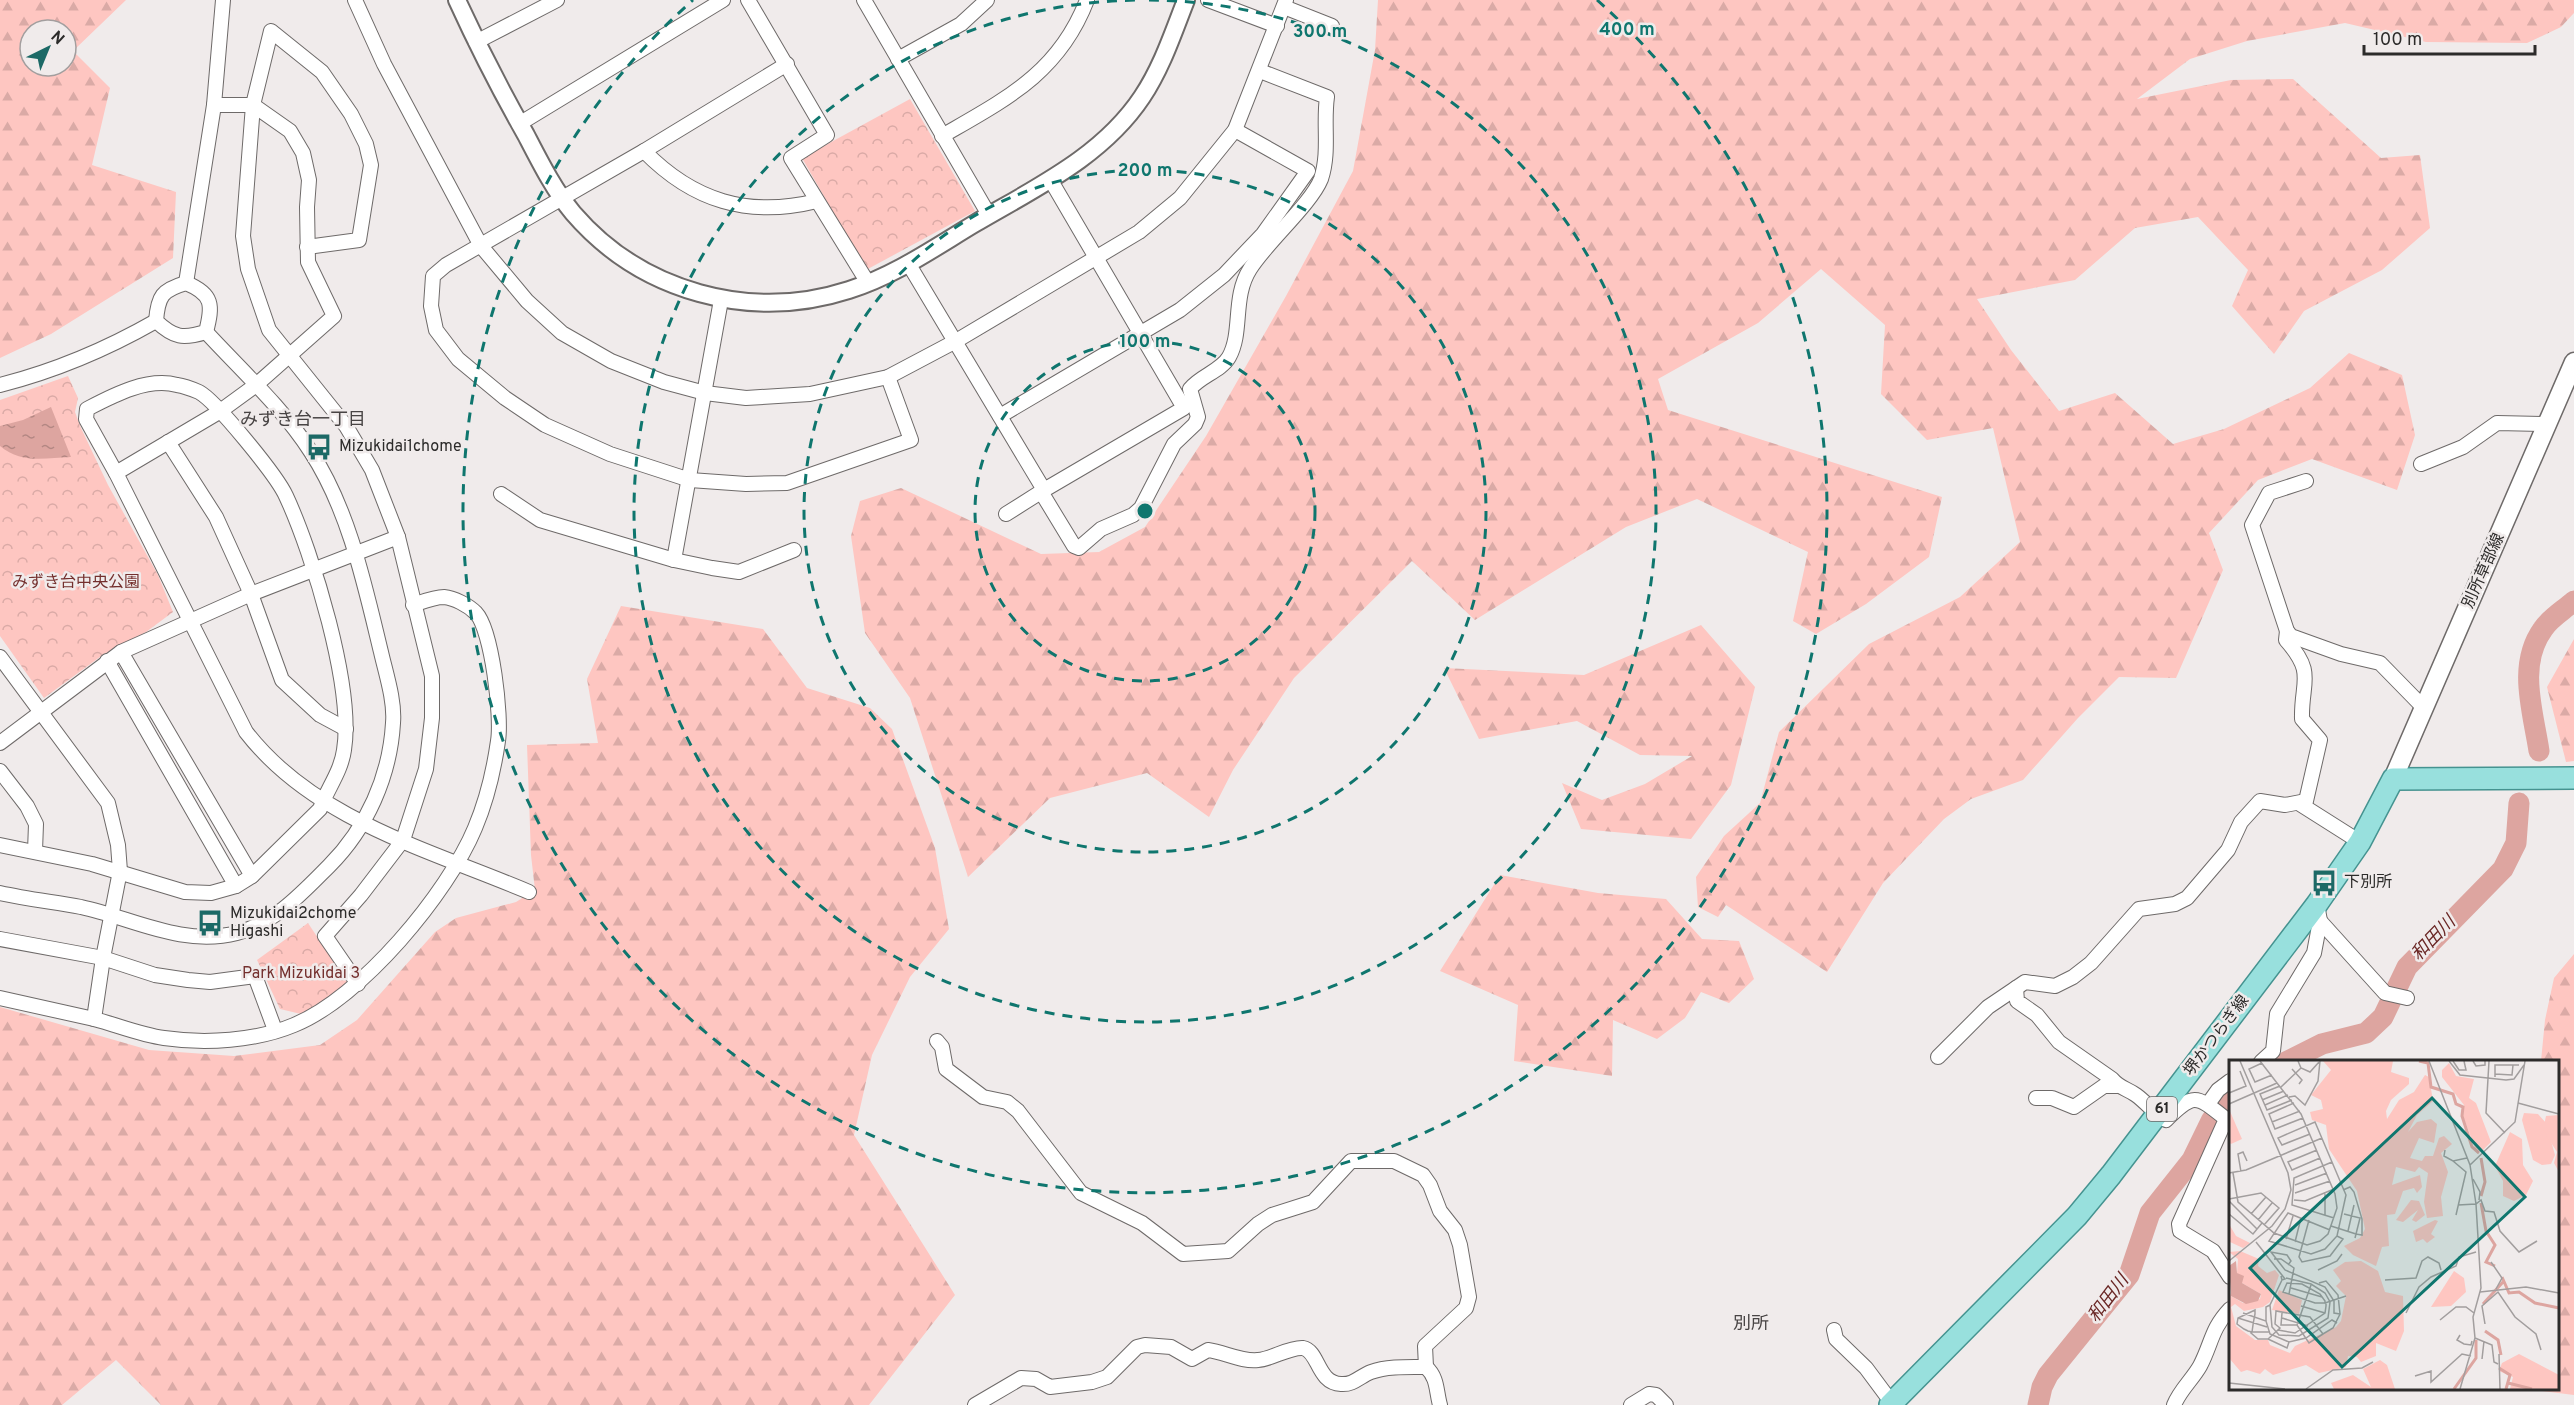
<svg xmlns="http://www.w3.org/2000/svg" width="2574" height="1405" font-family="Overpass,'Noto Sans JP',sans-serif">
<style>
.forest{fill:url(#forest-firs);fill-rule:evenodd}
.park{fill:url(#park-crowns)}
.water{fill:url(#water-ripples)}
.lines{fill:none;stroke-linecap:round;stroke-linejoin:round}
.river{stroke:#dda5a0;stroke-width:21}
.minor-casing{stroke:#6e6a69;stroke-width:16}
.tertiary-casing{stroke:#6e6a69;stroke-width:20}
.secondary-casing{stroke:#6e6a69;stroke-width:21}
.primary-casing{stroke:#459390;stroke-width:24}
.minor{stroke:#fff;stroke-width:14}
.tertiary{stroke:#fff;stroke-width:16}
.secondary{stroke:#fff;stroke-width:18}
.primary{stroke:#98e0dd;stroke-width:21}
.ring{fill:none;stroke:#0f766e;stroke-width:3;stroke-dasharray:10 8}
.labels{text-anchor:middle;dominant-baseline:central;stroke-width:5;stroke-linejoin:round;paint-order:stroke}
.shield{fill:#f0ebeb;stroke:#676564;stroke-width:1.5}
.shield-label{font-size:15px;font-weight:bold;fill:#2c2b2a}
.poi-label{font-size:16px;fill:#2c2b2a;stroke:#f0ebeb;text-anchor:start}
.street-label{font-size:16px;fill:#2c2b2a;stroke:#f0ebeb}
.park-label{font-size:16px;fill:#74302e;stroke:#f0ebeb}
.neighbourhood-label{font-size:18px;fill:#484444;stroke:#f0ebeb}
.water-label{font-size:18px;font-style:italic;fill:#6a2725;stroke:#f0ebeb}
.inset-river{fill:none;stroke:#dda5a0;stroke-width:3}
.inset-road{fill:none;stroke:#a29e9e;stroke-width:1.5}
.view{fill:#0f766e;fill-opacity:0.15;stroke:#0f766e;stroke-width:3}
.inset-edge{fill:none;stroke:#2c2b2a;stroke-width:3}
.centre{fill:#0f766e;stroke:#f0ebeb;stroke-width:3}
.ring-label{font-size:18px;text-anchor:middle;font-weight:bold;fill:#0f766e;stroke:#f0ebeb;stroke-width:5;stroke-linejoin:round;paint-order:stroke}
</style>
<defs>
<pattern id="forest-firs" width="22" height="20" patternUnits="userSpaceOnUse" patternTransform="scale(1.5)"><rect width="22" height="20" fill="#fec6c1"/><path d="M5 1l3.5 6h-7zM16 11l3.5 6h-7z" fill="#daaaa6"/></pattern>
<pattern id="park-crowns" width="20" height="18" patternUnits="userSpaceOnUse" patternTransform="scale(1.5)"><rect width="20" height="18" fill="#fec6c1"/><path d="M2 6a3 3 0 1 1 6 0M12 15a3 3 0 1 1 6 0" fill="none" stroke="#daaaa6"/></pattern>
<pattern id="water-ripples" width="26" height="14" patternUnits="userSpaceOnUse" patternTransform="scale(1.5)"><rect width="26" height="14" fill="#dda5a0"/><path d="M2 4q2-2 4 0t4 0M15 11q2-2 4 0t4 0" fill="none" stroke="#b38783"/></pattern>
</defs>
<rect width="100%" height="100%" fill="#f0ebeb"/>
<!-- forest -->
<g class="forest">
<path d="M0 0H126L73 51 110 88 92 165 176 192 173 258 51 334 0 358ZM30 30H66V66H30Z"/>
<path d="M1378 0H2574V13L2561 27 2527 43 2426 42 2345 23 2247 41 2190 59 2137 99 2231 80 2293 79 2381 158 2420 155 2430 228 2382 270 2304 311 2274 354 2232 306 2248 270 2198 217 2135 228 2075 280 1977 299 2011 350 2059 411 2115 393 2173 444 2224 429 2310 388 2349 353 2402 375 2415 435 2397 490 2312 459 2258 480 2209 533 2223 570 2176 678 2119 677 2078 718 2023 780 1971 799 1944 819 1883 883 1827 972 1726 905 1718 917 1698 907 1696 877 1724 836 1760 803 1779 732 1869 644 1960 597 2020 542 1993 428 1927 440 1881 394 1885 325 1821 269 1758 323 1658 379 1668 410 1942 497 1929 557 1866 604 1816 634 1793 621 1808 552 1697 499 1626 527 1475 620 1412 561 1294 678 1233 770 1209 817 1147 773 1050 798 968 877 910 698 865 633 851 536 860 501 901 488 1041 554 1099 552 1145 527 1206 436 1286 296 1353 171 1375 50Z"/>
<path d="M621 606 763 629 807 688 870 708 892 729 935 848 949 929 910 977 872 1055 854 1135 955 1295 869 1405H161L116 1360 62 1405H0V1007L149 1050 234 1056 320 1045 357 1020 435 932 456 918 516 902 535 890 531 855 527 745 598 743 587 679Z"/>
<path d="M1701 625 1755 687 1731 785 1691 839 1581 829 1562 783 1602 800 1645 784 1692 756 1640 755 1577 721 1479 739 1444 668 1584 675Z"/>
<path d="M2574 639V761L2566 762 2547 687Z"/>
<path d="M1500 875 1598 893 1666 899 1702 939 1739 941 1754 979 1729 1003 1701 992 1685 1018 1657 1039 1613 1020 1612 1076 1514 1061 1518 1005 1440 971Z"/>
<path d="M2574 954V1395L2525 1389 2558 1388V1062L2541 1061 2545 1020 2554 978Z"/>
</g>
<!-- park -->
<g class="park">
<path d="M910 99 975 211 866 270 802 158Z"/>
<path d="M68 376 78 398 75 412 81 428 108 485 158 575 173 612 146 632 104 654 44 698 0 636V400Z"/>
<path d="M308 923 349 985 301 1014 280 1009 257 960Z"/>
</g>
<!-- water -->
<path class="water" d="M51 407 71 457C45 458 21 464 0 446V426L23 420Z"/>
<g class="lines">
<!-- river -->
<g class="river">
<path d="M2539 751C2533 711 2517 665 2543 629 2550 618 2564 610 2574 601"/>
<path d="M2286 1062 2322 1044 2366 1033 2383 1017 2407 967 2503 869 2516 843 2519 803"/>
<path d="M2038 1405 2042 1387 2048 1375 2129 1275 2150 1213 2192 1160 2211 1121 2224 1102 2230 1098"/>
</g>
<!-- minor casing -->
<g class="minor-casing">
<g id="minor">
<path d="M355 0 384 64 481 246 527 301 562 333 611 361 664 382 705 393 746 398 810 394 888 377 956 341 1139 232 1180 198 1235 130 1286 0"/>
<path d="M748 0 827 135 791 158 868 283"/>
<path d="M864 0 989 215"/>
<path d="M1208 0 1277 26"/>
<path d="M1284 7 1332 26"/>
<path d="M476 42 557 0"/>
<path d="M898 59 961 24 987 0"/>
<path d="M787 64 644 151 446 265 433 276 431 306 436 330 458 359 505 398 545 425 610 454 690 480 746 484 787 483 911 440 888 377"/>
<path d="M519 124 723 0"/>
<path d="M942 136C1006 99 1059 73 1087 0"/>
<path d="M644 151C693 201 748 218 817 201"/>
<path d="M307 247 359 240 371 165 366 144 351 114 322 72 271 31 253 105 243 236 248 269 269 330 346 426 372 470 398 537 432 676V718L426 769 403 840 361 895 325 936 358 984"/>
<path d="M908 263 1044 490 1184 408 1050 179"/>
<path d="M186 283 214 105 223 0"/>
<path d="M186 283C213 294 213 305 206 332 183 339 174 338 156 321 158 296 162 290 186 283Z"/>
<path d="M0 385C55 371 107 349 156 321"/>
<path d="M1000 416 1180 310 1224 275 1263 234 1308 171 1235 130"/>
<path d="M168 442 216 517 251 594 282 680 320 715 346 729"/>
<path d="M2421 464 2463 447 2497 423 2547 424"/>
<path d="M116 473 219 412 256 385 334 316 308 262 307 207 309 180 303 153 290 131 253 105H214"/>
<path d="M2306 481 2269 493 2252 525 2287 631 2291 636 2341 654 2380 663 2424 708"/>
<path d="M501 494 540 520 674 560 712 568 739 572 794 550"/>
<path d="M1006 514 1044 490 1043 495 1074 546 1079 548 1101 529 1133 515 1141 508 1174 444 1195 424 1198 417 1190 389C1200 376 1221 371 1229 357 1243 332 1232 297 1250 269 1266 243 1311 204 1321 179 1330 152 1323 124 1327 97L1260 71"/>
<path d="M674 560 721 300"/>
<path d="M121 652 252 876"/>
<path d="M0 657 108 803 118 845 120 871 103 958 94 1019C117 1025 141 1035 164 1038 205 1044 256 1041 294 1025 361 998 448 893 475 828 486 802 494 769 498 741 502 717 492 630 476 613 468 605 454 598 444 597 434 597 422 602 413 605"/>
<path d="M107 661 236 886"/>
<path d="M0 743 121 652 251 594 398 537"/>
<path d="M0 771 27 806 36 824 35 851"/>
<path d="M2300 804 2360 842"/>
<path d="M0 845 92 864 185 892 211 893 236 886 252 876 320 809C327 789 341 772 344 750 354 688 313 554 286 496 277 476 216 401 199 392 192 389 184 386 177 385 147 377 112 396 87 409L86 419 116 473 246 732C314 820 430 850 529 892"/>
<path d="M0 893C27 899 54 902 81 907 132 918 182 947 237 933 275 923 302 893 329 866 367 828 390 776 393 723 395 701 386 674 381 652 365 586 349 510 311 452 283 408 241 370 206 332"/>
<path d="M2320 921 2385 993 2407 998"/>
<path d="M0 939 103 958 155 975 188 980 210 982 255 976 275 1030"/>
<path d="M2016 988 2017 1001 2037 1015 2059 1042 2112 1079C2119 1088 2128 1089 2136 1095 2147 1103 2154 1113 2166 1120 2194 1092 2196 1095 2226 1119L2179 1224 2180 1231 2213 1251 2230 1277"/>
<path d="M0 998 94 1019"/>
<path d="M937 1041 942 1047 946 1069 983 1097 1007 1102 1018 1111 1081 1193 1142 1223 1183 1254 1228 1251 1258 1224 1272 1215 1313 1202 1351 1161H1394L1423 1175 1430 1185 1440 1211 1455 1230 1460 1245 1469 1297 1466 1308 1425 1346 1426 1367"/>
<path d="M1938 1057 1988 1007 2025 982 2055 986 2073 977 2091 963 2139 909 2175 904 2187 898 2228 850 2241 822 2260 801 2285 805 2306 801 2320 740 2302 719C2301 681 2316 674 2286 640L2287 631"/>
<path d="M2261 1062 2273 1051 2277 1014 2314 953 2320 921 2317 904"/>
<path d="M2036 1098H2052L2074 1107 2104 1086H2117"/>
<path d="M2208 1104 2218 1090 2230 1081"/>
<path d="M1834 1330 1836 1339 1866 1368 1892 1403"/>
<path d="M975 1405 1021 1378 1036 1379 1050 1387 1092 1382 1107 1377 1137 1347 1145 1345 1171 1347 1192 1359 1208 1350C1224 1352 1242 1362 1258 1360 1272 1359 1289 1347 1303 1348 1319 1351 1317 1383 1341 1384 1354 1385 1360 1376 1371 1372 1387 1366 1409 1367 1426 1367 1438 1378 1436 1391 1440 1405"/>
<path d="M1631 1405 1649 1394 1656 1395 1666 1405"/>
<path d="M2174 1405C2180 1390 2192 1380 2200 1366 2212 1343 2211 1329 2230 1309"/>
</g>
</g>
<!-- tertiary casing -->
<g class="tertiary-casing">
<path id="tertiary" d="M457 0C478 46 501 91 526 135 540 162 554 190 573 213 641 292 750 322 849 290 894 276 934 248 974 224 1035 188 1102 157 1142 97 1162 67 1173 33 1186 0"/>
</g>
<!-- secondary casing -->
<g class="secondary-casing">
<path id="secondary" d="M2393 779 2574 362"/>
</g>
<!-- primary casing -->
<g class="primary-casing">
<path id="primary" d="M1890 1405 2077 1216 2111 1175 2317 904 2360 842 2393 779 2574 778"/>
</g>
<!-- minor -->
<use href="#minor" class="minor"/>
<!-- tertiary -->
<use href="#tertiary" class="tertiary"/>
<!-- secondary -->
<use href="#secondary" class="secondary"/>
<!-- primary -->
<use href="#primary" class="primary"/>
</g>
<!-- distance rings -->
<g class="ring">
<circle cx="1145" cy="511" r="170"/>
<circle cx="1145" cy="511" r="341"/>
<path d="M1149 0A511 511 0 1 1 1141 0"/>
<path d="M1597 0A682 682 0 1 1 693 0"/>
</g>
<!-- icons -->
<defs>
<g id="bus-bare" transform="scale(2.07)"><path d="M-5-6H5V4H4V6H2V4H-2V6H-4V4H-5ZM-3.5-4V0h7V-4ZM-3.5 1.2v1.5H-2V1.2ZM2 1.2v1.5H3.5V1.2Z" fill="#1c6966" stroke="#f0ebeb" stroke-width="2.5" paint-order="stroke"/></g>
</defs>
<g fill-rule="evenodd">
<use href="#bus-bare" x="319" y="447"/>
<use href="#bus-bare" x="2324" y="883"/>
<use href="#bus-bare" x="210" y="923"/>
</g>
<g class="labels">
<!-- shield labels -->
<rect class="shield" x="2147" y="1097" width="30" height="24" rx="4.5"/>
<g class="shield-label">
<text x="2162" y="1109">61</text>
</g>
<!-- poi labels -->
<g class="poi-label">
<text x="339" y="447">Mizukidai1chome</text>
<text x="2344" y="883">下別所</text>
<text x="230" y="914">Mizukidai2chome<tspan x="230" dy="18">Higashi</tspan></text>
</g>
<!-- street labels -->
<g class="street-label">
<text transform="translate(2484 571) rotate(-66)">別所草部線</text>
<text transform="translate(2217 1036) rotate(-53)">堺かつらぎ線</text>
</g>
<!-- park labels -->
<g class="park-label">
<text x="76" y="583">みずき台中央公園</text>
<text x="301" y="974">Park Mizukidai 3</text>
</g>
<!-- neighbourhood labels -->
<g class="neighbourhood-label">
<text x="303" y="420">みずき台一丁目</text>
<text x="1751" y="1324">別所</text>
</g>
<!-- water labels -->
<g class="water-label">
<text transform="translate(2434 939) rotate(-46)">和田川</text>
<text transform="translate(2109 1299) rotate(-53)">和田川</text>
</g>
</g>
<!-- overview -->
<g transform="translate(2229 1060)">
<rect width="330" height="330" fill="#f0ebeb"/>
<path d="M94 1H164L162 12 180 18V24L162 40 157 51 158 59 170 40 185 32 196 15 200 17 204 41 188 55 179 72 188 62 202 59 208 64 205 83 190 78 181 98 193 101 196 96H204L210 78 215 76 223 84 212 93 219 112 212 137 214 156 198 158 195 142 199 113 190 107 186 112 167 107 163 125 191 115 193 127 188 133 185 128 174 131 166 154 158 155 160 186 153 187 147 206 124 195 115 186 131 178 136 169 128 131 100 89 97 65 83 60 81 52 94 49 92 40 82 35 102 10ZM220 3 227 16 245 19 240 38 247 43 262 82 252 92 246 88 234 56 235 45 213 17V10ZM295 53 309 54 317 63 326 95 322 104 313 105 304 100 293 60ZM281 72 293 79 294 105 304 121 297 135 285 141 274 136V121L266 106ZM182 140 190 141 196 155 187 162 183 160 189 150 174 162 167 160ZM206 160 209 161 202 174 206 177 198 183 194 179 187 182 184 171ZM0 164 7 176 21 183 14 188 1 182ZM11 191 30 199 29 206 38 213 46 210 50 215 41 242 34 247 15 251 6 244 2 247 7 266 26 280H39L41 285 61 293 66 286 107 267 112 261 117 236 107 226 112 221 104 210 116 202 132 201 149 211 156 232 174 236 175 271 167 291 147 283V296L132 302 128 297 119 296 117 307 90 313 77 305 44 315 36 309 31 314 18 310 12 312 0 298V229L2 236 14 243 31 239 32 234 13 223 8 213 9 199 0 192ZM225 211 235 218 237 232 222 246 202 247ZM290 294 330 315V329H281L284 317 270 311 273 303ZM151 300 158 305 166 329H105L102 323 124 315 142 327 134 309Z" fill="#fec6c1"/>
<path d="M0 49 13 79 2 84 0 82ZM330 55V112L325 103 328 92 314 70 317 56ZM50 230 73 240 70 254 43 250Z" fill="#fec6c1"/>
<path d="M7 201 8 213 15 216 13 223 32 234 29 241 17 244 2 236 0 206Z" fill="#dda5a0"/>
<path class="inset-river" d="M190 1 199 3 202 27 224 34 227 44 234 47 233 56 243 87 250 93M252 136 256 122 252 98M252 143 257 171 266 185 257 202 266 206M273 217 280 233 290 232 306 243 330 248M254 244 274 222M256 271 269 280 272 295M270 308 281 315 277 329M279 323 303 329M225 329 247 298V280"/>
<path class="inset-road" d="M69 1 72 8 81 12 90 2M200 1 241 105 247 144 252 228 244 257 246 278 231 329M220 1 231 15 277 20 285 19 295 5M224 1 230 10H237L235 1M244 1 247 6 256 5V1M260 1 257 53 276 73M33 3 20 9 26 22 43 15M63 9 73 20 70 24M266 14 283 15 284 5M266 17V5H290M51 26 31 34 38 50 63 40M52 27 72 8M0 33 17 26 11 11M60 37 66 36 76 45 89 21 91 1M33 40 55 31M65 43 40 54 46 69 74 58M289 43 330 54M0 44 48 23M36 45 59 35M43 62 71 51M81 74 53 85 49 78 86 62 117 135 108 176 96 189 82 194 40 181 59 153 101 170M88 90 59 102 63 110 91 98M216 90 215 96 224 101 238 98M224 101 237 112 227 155M103 102 65 118 63 145 105 158M241 105 286 62 296 1M12 112 9 94 14 92 18 101M0 113 17 110 93 78M4 113 9 142 45 173 78 185 91 181 99 174 108 148 106 134 72 54 31 1M244 119 251 132 250 140M66 125 98 113M114 130 121 127 125 132 133 159V175L127 174 126 178M96 132V155M66 133 101 121M0 139 32 133 50 148 35 165M65 140 76 141 105 129M0 141 28 169M229 145 247 144 252 140 256 151 265 152 271 171 290 192 308 181M0 154 24 174 33 163M22 154 37 137M29 160 43 143M80 160 70 197 73 202 101 196 114 179 108 176M102 166 127 174 131 158 115 154M119 171 125 145M57 179 64 156M27 182 56 219 53 220 52 216M66 182 72 158M45 199H52L65 208 60 234M0 201 43 166 56 149 62 130 59 113 11 1M262 202 273 218 267 229M59 205 62 201 58 195 42 192 56 210 96 227 105 241V253L111 254M89 210 108 201 113 194M53 220 41 245 43 267 50 275 70 276 99 258 101 242 96 233 82 224 57 218M156 220 187 218 193 201 199 197 210 203 212 210M62 228 93 237M251 232 297 227 330 233M72 246 96 253M14 253 37 261 41 274 60 282 77 278 103 260 108 263M53 253 52 265H68L80 283 94 274M177 253 190 227 202 217 227 206 230 197 247 192M9 258 38 267M53 258 79 266M211 260 227 247H237L245 253M37 261V247L41 245M256 264 253 246 269 232 286 257 307 274 312 290M68 265 82 225M49 270 66 273 96 253 97 246V244L96 243V241L91 234 73 224 58 223 54 232 86 243H96L117 236M40 272H23L19 271 15 269 8 264 9 258 26 250V254L25 259 24 265 23 272 22 273 29 279H39L51 268 46 264 47 251 81 257 94 274 104 268 111 254 109 235 97 221 90 223M231 275 228 280 235 284 242 285 243 281M246 278 263 285 265 302 269 304M39 279 58 288 60 282M270 294 271 329M253 299 255 281M186 316 202 311V322L233 294 242 296M0 323 56 329M77 329 104 310 133 308 144 302"/>
<path class="view" d="M203 38 296 137 113 307 21 208Z"/>
<rect width="330" height="330" class="inset-edge"/>
</g>
<circle cx="1145" cy="511" r="9" class="centre"/>
<g class="ring-label">
<text x="1627" y="35">400 m</text>
<text x="1320" y="37">300 m</text>
<text x="1145" y="176">200 m</text>
<text x="1145" y="347">100 m</text>
</g>
<!-- north arrow -->
<g transform="translate(48 48) rotate(43)"><circle r="28" fill="#f0ebeb" stroke="#a29e9e" stroke-width="1.5"/>
<path d="M0-4.5L10 22L0 15L-10 22Z" fill="#1c6966"/>
<text y="-9" font-size="16" font-weight="bold" text-anchor="middle" fill="#2c2b2a">N</text>
</g>
<!-- scale -->
<path d="M2364 45v9h171v-9" fill="none" stroke="#2c2b2a" stroke-width="3"/>
<text x="2373" y="45" font-size="18" fill="#2c2b2a" stroke="#f0ebeb" stroke-width="4.5" paint-order="stroke">100 m</text>
</svg>
